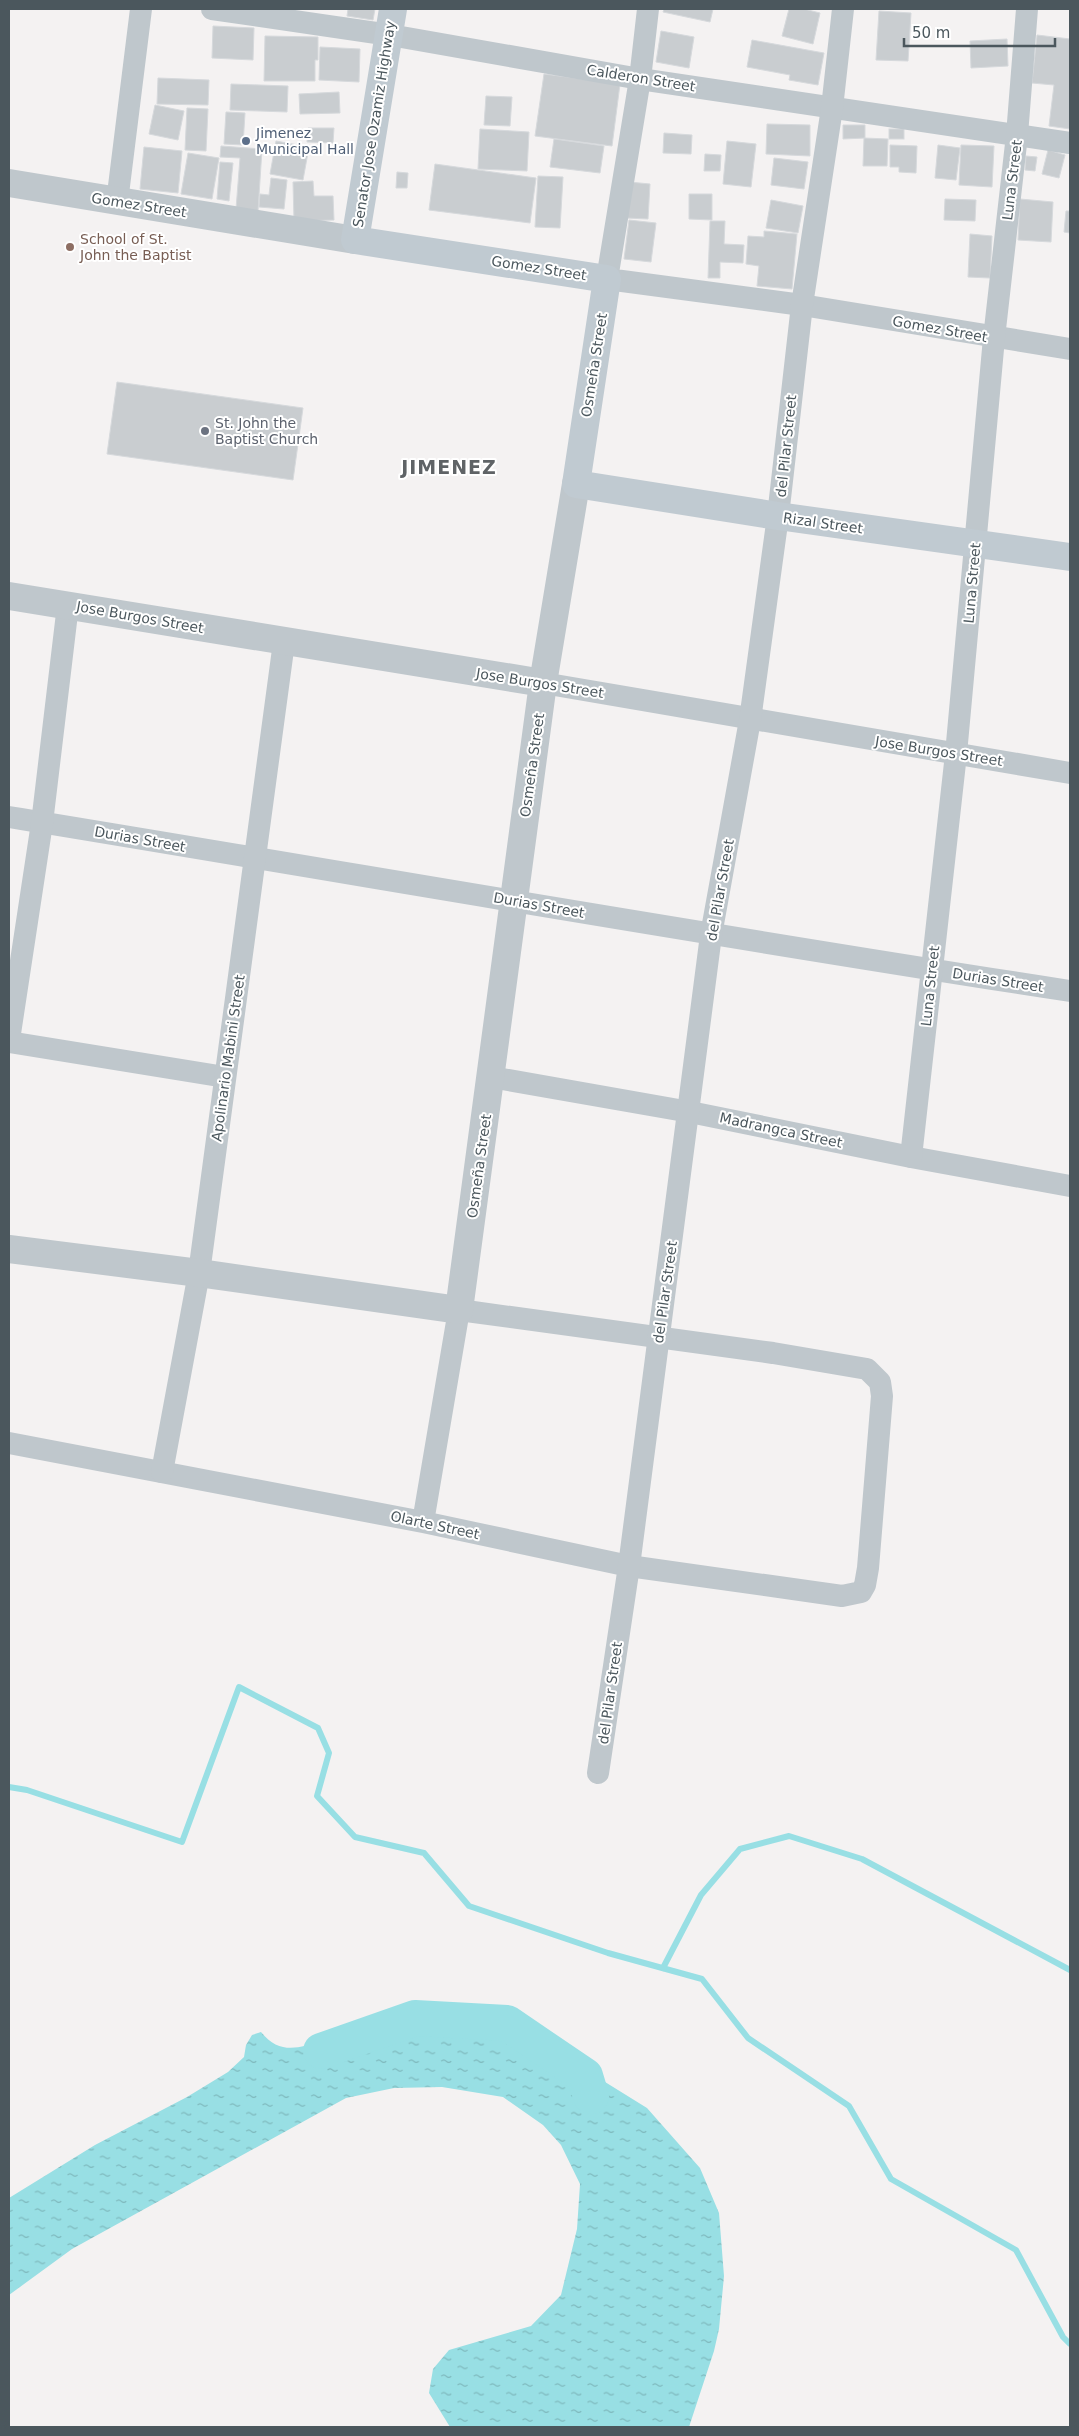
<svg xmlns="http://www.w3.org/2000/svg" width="1079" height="2436" font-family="'DejaVu Sans',sans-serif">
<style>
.water{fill:url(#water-ripples)}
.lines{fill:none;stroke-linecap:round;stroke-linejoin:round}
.stream{stroke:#98dfe4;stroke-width:6}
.river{stroke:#98dfe4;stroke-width:36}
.building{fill:#c9cdd0;stroke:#d6d9dc}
.minor{stroke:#bfc7cc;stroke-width:22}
.tertiary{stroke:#bfc7cc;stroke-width:28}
.secondary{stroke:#c0cad1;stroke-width:28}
.service-dot{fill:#5c6f8a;stroke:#fff;stroke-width:2}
.education-dot{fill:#8d6e63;stroke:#fff;stroke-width:2}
.worship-dot{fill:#6b7280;stroke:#fff;stroke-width:2}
.labels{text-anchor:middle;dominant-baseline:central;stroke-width:4;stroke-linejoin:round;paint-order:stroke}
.street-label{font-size:14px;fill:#4b575d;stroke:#fff}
.service-label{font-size:14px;fill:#4e5e75;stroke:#fff;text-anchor:start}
.education-label{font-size:14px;fill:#785e54;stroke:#fff;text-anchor:start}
.worship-label{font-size:14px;fill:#5b616d;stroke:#fff;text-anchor:start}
.district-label{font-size:19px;font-weight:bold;letter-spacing:1px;fill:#5f6366;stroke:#fff}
</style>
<defs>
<pattern id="water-ripples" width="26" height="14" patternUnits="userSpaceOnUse" patternTransform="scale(1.25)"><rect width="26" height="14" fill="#98dfe4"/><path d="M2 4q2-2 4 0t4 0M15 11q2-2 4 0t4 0" fill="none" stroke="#7eb8bc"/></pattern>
</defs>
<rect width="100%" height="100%" fill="#f4f2f2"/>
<!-- water -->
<path class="water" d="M421 2023 449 2031 458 2027 504 2034 597 2077 647 2108 700 2168 719 2213 724 2276 719 2329 714 2351 689 2427H450L429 2393 433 2369 449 2350 531 2326 561 2295 577 2229 580 2184 561 2145 543 2125 503 2097 442 2087 394 2088 346 2098 72 2249 9 2295V2198L95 2145 187 2097 228 2072 244 2057 246 2045 252 2035 261 2032C288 2066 319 2035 353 2033 366 2032 379 2039 391 2038 403 2037 408 2025 421 2023Z"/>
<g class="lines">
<!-- stream -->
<g class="stream">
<path d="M9 1787 27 1790 182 1842 239 1687 318 1728 329 1753 317 1796 355 1837 424 1853 469 1906 608 1953 702 1979 748 2038 849 2106 891 2179 1016 2250 1063 2337 1070 2344"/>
<path d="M663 1968 701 1895 740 1849 789 1836 862 1859 1070 1970"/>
</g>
<!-- river -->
<path class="river" d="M321 2051 415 2018 507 2023 585 2076 591 2096"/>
</g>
<!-- building -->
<g class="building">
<path d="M348 9H375L373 20 347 16Z"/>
<path d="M664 9H713L710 22 663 12Z"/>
<path d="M789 9H804L820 13 813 44 782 36Z"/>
<path d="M879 11 911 13 908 61 876 60Z"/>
<path d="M213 26 254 28 253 60 212 58Z"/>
<path d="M661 31 694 37 689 68 656 62Z"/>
<path d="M1037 35 1070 39V129L1049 126 1054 85 1032 83Z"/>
<path d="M265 36 318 37V60H315V81H264Z"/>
<path d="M1007 39 1008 66 971 68 970 41Z"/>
<path d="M752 40 824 53 818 85 789 80 790 75 747 67Z"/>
<path d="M320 47 360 49 359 82 319 80Z"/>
<path d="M544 74 620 84 612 146 535 136Z"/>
<path d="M158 78 209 80 208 105 157 104Z"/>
<path d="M231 84 288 86 287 112 230 110Z"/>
<path d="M339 92 340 113 300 114 299 94Z"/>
<path d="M486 96 512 97 510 126 484 125Z"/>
<path d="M155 105 184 111 178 140 149 134Z"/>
<path d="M187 108 208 109 206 151 185 150Z"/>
<path d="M226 112 245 113 243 145 224 144Z"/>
<path d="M767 124 810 125V156L766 154Z"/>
<path d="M843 125H865V138L843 139Z"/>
<path d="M308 128H334L333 143 307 142Z"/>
<path d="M480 129 529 132 527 171 478 169Z"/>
<rect x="889" y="129" width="15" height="10"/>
<path d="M664 133 692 135 691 154 663 153Z"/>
<path d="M864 138 888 139 887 166H863Z"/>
<path d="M554 139 604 146 600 173 550 167Z"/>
<path d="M276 141 309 147 303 180 270 174Z"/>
<path d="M727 141 756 144 751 187 723 184Z"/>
<path d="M890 145 917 146 916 173 899 172V167H890Z"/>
<path d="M938 145 960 148 956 180 935 178Z"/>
<path d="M961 145 994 146 992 187 959 185Z"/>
<path d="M221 146 262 149 258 211 236 209 240 158 220 157Z"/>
<path d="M144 147 182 151 178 193 140 189Z"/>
<path d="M1048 150 1065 155 1059 178 1042 174Z"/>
<path d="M188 153 219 158 212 199 181 194Z"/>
<path d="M705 154 721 155 720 171H704Z"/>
<path d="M1026 156 1037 157 1035 171 1025 170Z"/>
<path d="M774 158 808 162 804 189 771 185Z"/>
<path d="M220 162 233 163 229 201 217 199Z"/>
<path d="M435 164 536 178 530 223 429 210Z"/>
<path d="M397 172 408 173 407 188H396Z"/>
<path d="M538 176 563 177 560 228 535 227Z"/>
<path d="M271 178 287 180 284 209 259 207 260 194 269 195Z"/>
<path d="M313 181 314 196H333L334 220 294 221 293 182Z"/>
<path d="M629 182 650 184 648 219 627 218Z"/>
<path d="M689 194H712V220L689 219Z"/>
<path d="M945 199 976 200 975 221 944 220Z"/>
<path d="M1020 199 1053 202 1051 242 1018 240Z"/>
<path d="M771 200 803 206 798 233 766 228Z"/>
<path d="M1066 211H1070V233L1064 232Z"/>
<path d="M629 220 656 223 651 262 624 259Z"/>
<path d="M710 221H725L724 244 744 245 743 263 720 262V278H708Z"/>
<path d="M764 231 797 234 792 289 757 286 759 266 746 264 748 236 764 237Z"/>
<path d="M970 234 992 236 990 278 968 277Z"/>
<path d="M117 382 303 408 293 480 107 454Z"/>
</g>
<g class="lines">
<!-- minor -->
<g class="minor">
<path d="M212 9 390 35 640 79 1070 143"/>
<path d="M648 9 640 79 607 279 802 305 1070 349"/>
<path d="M117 202 141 9"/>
<path d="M543 683 1070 773"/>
<path d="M9 817C363 875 716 937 1070 991"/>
<path d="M9 1040 42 823 68 605"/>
<path d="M9 1042 225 1077"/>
<path d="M491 1077 690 1112 911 1157 1070 1186"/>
<path d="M911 1157 956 754 994 338 1017 135 1027 9"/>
<path d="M9 1443 423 1522 629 1566 842 1596 861 1592 865 1585 868 1568 882 1396 880 1382 867 1369 773 1353 459 1310 423 1522"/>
<path d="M162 1472 199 1273 284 642"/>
<path d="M598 1773 629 1566 711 935 750 720 778 516 802 305 832 108 843 9"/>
</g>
<!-- tertiary -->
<g class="tertiary">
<path d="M9 183 355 240"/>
<path d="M9 596 543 683"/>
<path d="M9 1249 199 1273 459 1310 543 683 576 484"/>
</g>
<!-- secondary -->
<path class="secondary" d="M393 9 355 240 607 279 576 484 778 516 1070 557"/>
</g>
<!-- markers -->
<circle class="service-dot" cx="246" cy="141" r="5"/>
<circle class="education-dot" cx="70" cy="247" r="5"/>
<circle class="worship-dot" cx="205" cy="431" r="5"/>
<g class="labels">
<!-- street labels -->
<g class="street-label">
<text transform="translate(641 78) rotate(9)">Calderon Street</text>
<text transform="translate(374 124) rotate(-81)">Senator Jose Ozamiz Highway</text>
<text transform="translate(1012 180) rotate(-83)">Luna Street</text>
<text transform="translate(139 205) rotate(9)">Gomez Street</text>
<text transform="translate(539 268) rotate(9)">Gomez Street</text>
<text transform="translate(940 329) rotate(10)">Gomez Street</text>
<text transform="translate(594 365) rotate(-81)">Osmeña Street</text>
<text transform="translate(786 446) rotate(-84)">del Pilar Street</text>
<text transform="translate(823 523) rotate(8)">Rizal Street</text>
<text transform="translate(972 583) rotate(-85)">Luna Street</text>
<text transform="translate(140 617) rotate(10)">Jose Burgos Street</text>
<text transform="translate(540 683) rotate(9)">Jose Burgos Street</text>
<text transform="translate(939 751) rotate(9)">Jose Burgos Street</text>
<text transform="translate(532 765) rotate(-82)">Osmeña Street</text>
<text transform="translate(140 839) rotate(10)">Durias Street</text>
<text transform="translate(720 890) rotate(-80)">del Pilar Street</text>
<text transform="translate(539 905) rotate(10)">Durias Street</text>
<text transform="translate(998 980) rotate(9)">Durias Street</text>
<text transform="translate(930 986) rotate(-84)">Luna Street</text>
<text transform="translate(228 1058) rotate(-82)">Apolinario Mabini Street</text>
<text transform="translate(781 1130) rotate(12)">Madrangca Street</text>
<text transform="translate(479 1166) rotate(-82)">Osmeña Street</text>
<text transform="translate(665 1292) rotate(-82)">del Pilar Street</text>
<text transform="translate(435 1525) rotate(12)">Olarte Street</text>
<text transform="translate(610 1693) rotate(-82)">del Pilar Street</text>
</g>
<!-- service labels -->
<g class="service-label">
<text x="256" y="133">Jimenez<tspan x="256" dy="16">Municipal Hall</tspan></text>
</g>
<!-- education labels -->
<g class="education-label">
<text x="80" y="239">School of St.<tspan x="80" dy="16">John the Baptist</tspan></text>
</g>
<!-- worship labels -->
<g class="worship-label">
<text x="215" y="423">St. John the<tspan x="215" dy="16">Baptist Church</tspan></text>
</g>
<!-- district labels -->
<g class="district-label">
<text x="449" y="467">JIMENEZ</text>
</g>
</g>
<!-- border -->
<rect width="1079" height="2436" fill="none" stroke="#4b575d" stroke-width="20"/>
<!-- scale -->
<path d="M904 38v8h151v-8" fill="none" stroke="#4b575d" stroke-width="2.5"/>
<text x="912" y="38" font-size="15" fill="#4b575d" stroke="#ffffff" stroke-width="4" paint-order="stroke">50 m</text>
</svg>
